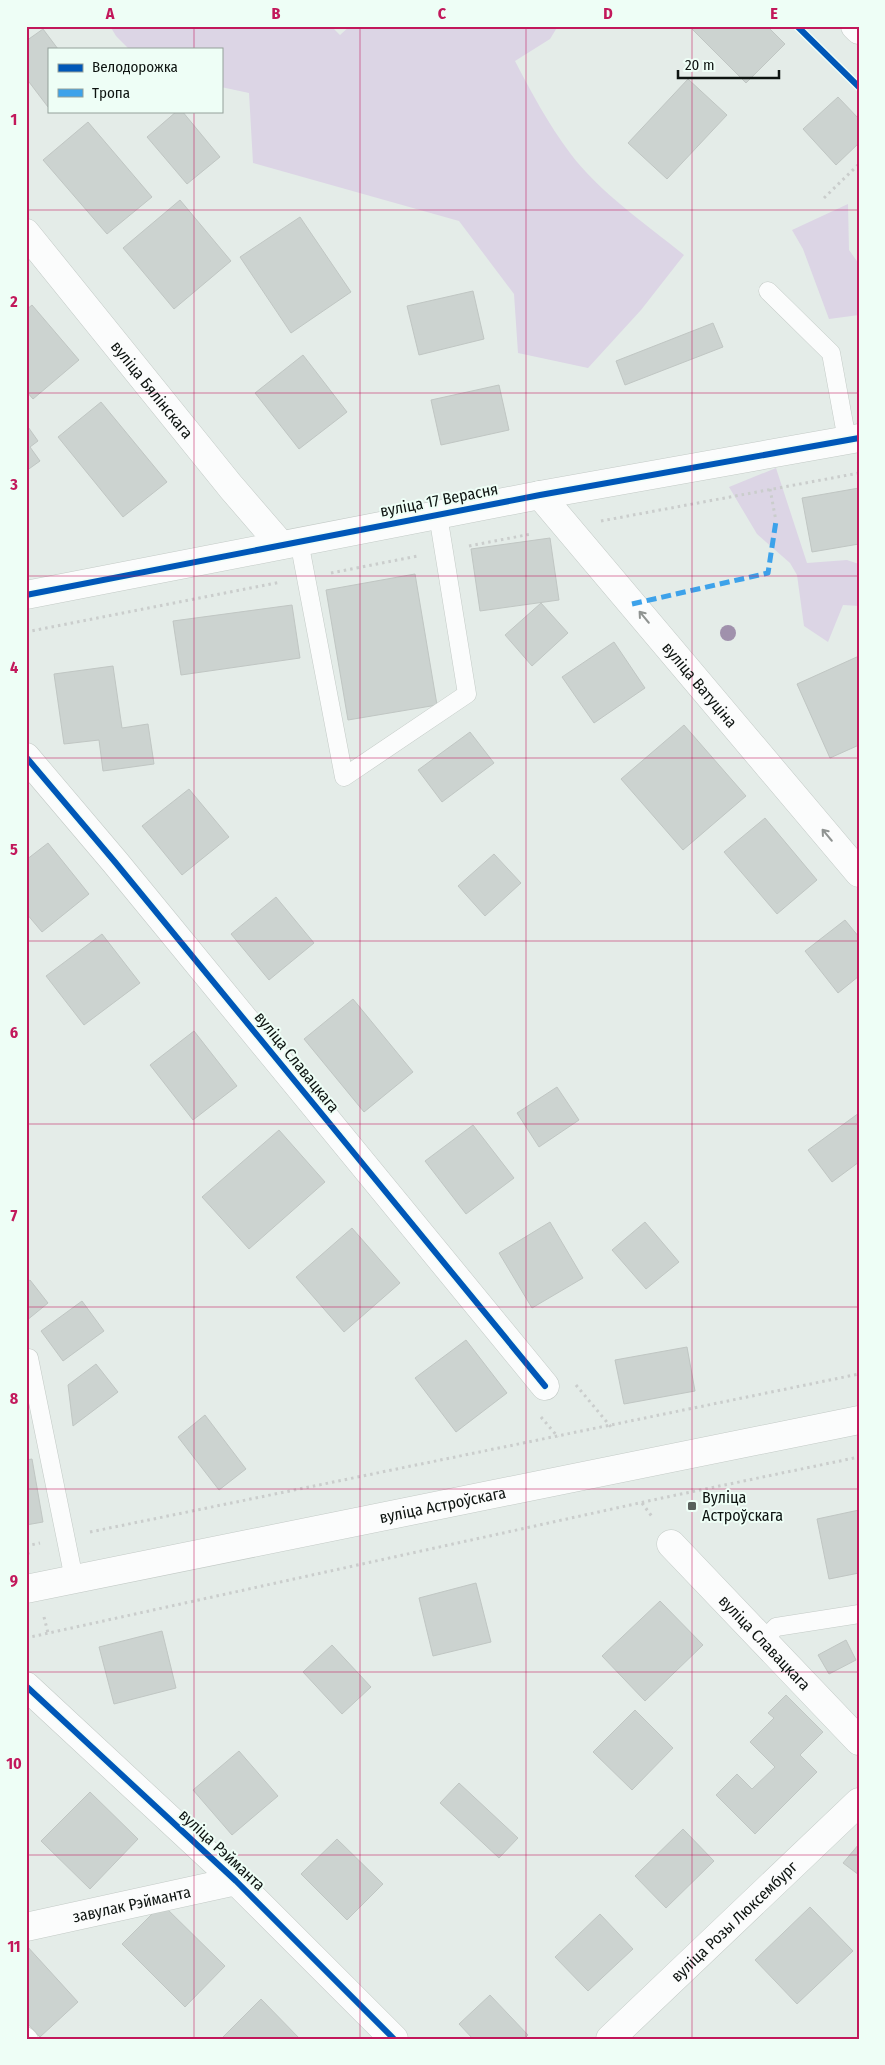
<svg xmlns="http://www.w3.org/2000/svg" width="885" height="2065" font-family="'Fira Sans Condensed',sans-serif">
<style>
.green{fill:#dcd5e5}
.building{fill:#ccd3d0;stroke:#c0c6c3}
.lines{fill:none;stroke-linecap:round;stroke-linejoin:round}
.lane-casing{stroke:#c3cac6;stroke-width:19}
.street-casing{stroke:#c3cac6;stroke-width:29}
.secondary-casing{stroke:#c3cac6;stroke-width:29}
.path{stroke:#cacdcc;stroke-width:3;stroke-dasharray:2.5 4;stroke-linecap:butt}
.lane{stroke:#fbfcfc;stroke-width:18}
.street{stroke:#fbfcfc;stroke-width:28}
.secondary{stroke:#fbfcfc;stroke-width:28}
.quiet{stroke:#3da2ea;stroke-width:5;stroke-dasharray:10 5;stroke-linecap:butt}
.cycleway-casing{stroke:#eefef6;stroke-width:9}
.cycleway{stroke:#0057b8;stroke-width:6}
.tree{fill:#a091ac}
.oneway{stroke:#909492}
.grid{fill:none;stroke:#c2185b;stroke-width:1;stroke-opacity:0.55}
.poi-dot{fill:#59605c;stroke:#eefef6;stroke-width:2}
.labels{text-anchor:middle;dominant-baseline:central;stroke-width:4;stroke-linejoin:round;paint-order:stroke}
.street-label{font-size:16px;fill:#0e1411;stroke:#eefef6}
.poi-label{font-size:16px;fill:#0e1411;stroke:#eefef6;text-anchor:start}
.neatline{fill:none;stroke:#c2185b;stroke-width:2}
.grid-label{font-size:16px;text-anchor:middle;font-weight:bold;fill:#c2185b}
</style>
<rect width="100%" height="100%" fill="#e4ece8"/>
<!-- green -->
<g class="green">
<path d="M110 26H331L340 35 350 26H558L550 39 515 61C531 92 549 125 570 153 600 193 645 223 684 255L641 310 588 368 518 353 514 294 459 221 253 163 249 93 221 87V49H129L116 36Z"/>
<path d="M848 204 849 250 859 264V315L829 319 803 249 792 230Z"/>
<path d="M776 468 807 563 847 560 859 564V606L843 605 828 642 804 626 797 575 790 563 757 534 729 487Z"/>
</g>
<!-- building -->
<g class="building">
<path d="M689 26H767L785 44 746 83Z"/>
<path d="M43 29 58 49H49L48 107 26 78V41Z"/>
<path d="M688 79 727 115 667 179 628 143Z"/>
<path d="M838 97 859 119V143L836 165 803 129Z"/>
<path d="M177 111H182L220 157 187 184 147 137Z"/>
<path d="M88 122 152 197 107 234 43 160Z"/>
<path d="M180 200 231 261 174 309 123 248Z"/>
<path d="M300 217 351 292 291 333 240 257Z"/>
<path d="M473 291 484 339 419 355 407 306Z"/>
<path d="M32 305 79 360 33 399 26 391V310Z"/>
<path d="M713 323 723 347 625 385 616 361Z"/>
<path d="M303 355 347 412 299 449 255 393Z"/>
<path d="M499 385 509 430 441 445 431 400Z"/>
<path d="M101 402 167 482 123 517 58 437Z"/>
<path d="M26 424 38 441 30 447 40 461 26 471Z"/>
<path d="M859 488V544L812 552 802 498Z"/>
<path d="M550 538 559 600 480 611 471 549Z"/>
<path d="M415 574 437 705 348 720 326 590Z"/>
<path d="M541 603 568 633 532 666 505 635Z"/>
<path d="M292 605 300 658 181 675 173 621Z"/>
<path d="M614 642 645 688 594 723 562 677Z"/>
<path d="M859 656V745L830 758 797 684Z"/>
<path d="M113 666 122 728 148 724 154 764 103 771 99 740 64 744 54 674Z"/>
<path d="M684 725 746 796 683 850 621 779Z"/>
<path d="M470 732 494 763 442 802 418 770Z"/>
<path d="M189 789 229 837 182 875 142 826Z"/>
<path d="M765 818 817 880 777 914 724 852Z"/>
<path d="M48 843 89 894 42 932 26 913V860Z"/>
<path d="M494 854 521 883 485 916 458 886Z"/>
<path d="M276 897 314 943 269 980 231 934Z"/>
<path d="M845 920 859 937V976L838 993 805 951Z"/>
<path d="M102 934 140 983 84 1025 46 976Z"/>
<path d="M353 999 413 1072 364 1112 304 1039Z"/>
<path d="M194 1031 237 1086 193 1120 150 1065Z"/>
<path d="M557 1087 579 1120 539 1147 517 1113Z"/>
<path d="M859 1113V1162L832 1182 808 1150Z"/>
<path d="M473 1125 514 1178 466 1214 425 1161Z"/>
<path d="M279 1130 325 1182 249 1249 202 1197Z"/>
<path d="M550 1222 583 1278 532 1308 499 1253Z"/>
<path d="M645 1222 679 1262 646 1289 612 1250Z"/>
<path d="M352 1228 400 1283 344 1332 296 1277Z"/>
<path d="M30 1280 48 1303 26 1321V1283Z"/>
<path d="M82 1301 104 1331 63 1361 41 1331Z"/>
<path d="M466 1340 507 1393 456 1432 415 1378Z"/>
<path d="M687 1347 695 1391 624 1404 615 1360Z"/>
<path d="M96 1364 118 1392 73 1426 68 1385Z"/>
<path d="M205 1415 246 1469 219 1490 178 1437Z"/>
<path d="M32 1459 43 1522 26 1525V1460Z"/>
<path d="M859 1510V1573L829 1579 817 1519Z"/>
<path d="M476 1583 491 1642 433 1656 419 1598Z"/>
<path d="M660 1601 703 1645 645 1701 602 1656Z"/>
<path d="M162 1631 176 1688 114 1704 99 1647Z"/>
<path d="M846 1640 856 1660 829 1674 818 1655Z"/>
<path d="M332 1645 371 1687 342 1714 303 1672Z"/>
<path d="M786 1695 823 1732 800 1755 817 1772 755 1834 716 1795 737 1774 752 1789 775 1767 750 1742 774 1718 768 1713Z"/>
<path d="M635 1710 673 1748 632 1790 593 1752Z"/>
<path d="M239 1751 278 1796 232 1835 193 1790Z"/>
<path d="M459 1783 518 1838 499 1858 440 1803Z"/>
<path d="M90 1792 138 1839 90 1889 41 1841Z"/>
<path d="M683 1829 714 1861 666 1908 635 1876Z"/>
<path d="M337 1839 383 1884 347 1920 301 1874Z"/>
<path d="M859 1844V1875L843 1863Z"/>
<path d="M162 1904 225 1966 185 2007 122 1944Z"/>
<path d="M810 1907 853 1951 797 2004 755 1960Z"/>
<path d="M600 1914 633 1949 588 1991 555 1957Z"/>
<path d="M26 1945 78 2002 40 2037 26 2022Z"/>
<path d="M490 1995 528 2035 524 2039H473L459 2024Z"/>
<path d="M261 1999 300 2039H221Z"/>
</g>
<g class="lines">
<!-- lane casing -->
<g class="lane-casing">
<g id="lane">
<path d="M768 291 831 353 847 440"/>
<path d="M299 541 344 777 467 694 438 515"/>
<path d="M29 1358 74 1579"/>
<path d="M763 1641 776 1627 859 1614"/>
<path d="M26 2036 29 2039"/>
</g>
</g>
<!-- street casing -->
<g class="street-casing">
<g id="street">
<path id="s1" d="M26 233 231 487 281 545"/>
<path id="s2" d="M540 495 859 873"/>
<path d="M26 757 115 862 545 1386"/>
<path id="s3" d="M671 1544 859 1741"/>
<path d="M26 1686 236 1881 394 2039"/>
<path id="s4" d="M26 1927 236 1881"/>
<path id="s5" d="M610 2039 859 1802"/>
</g>
</g>
<!-- secondary casing -->
<g class="secondary-casing">
<g id="secondary">
<path d="M855 26 859 30"/>
<path d="M26 595 540 495 859 438"/>
<path id="s6" d="M26 1589 859 1420"/>
</g>
</g>
<!-- path -->
<g class="path">
<path d="M797 26 859 87"/>
<path d="M824 198 859 164"/>
<path d="M770 489 776 521"/>
<path d="M601 521 859 473"/>
<path d="M469 546 531 534"/>
<path d="M331 573 418 556"/>
<path d="M26 632 281 582"/>
<path d="M576 1385 611 1427"/>
<path d="M541 1417 558 1437"/>
<path d="M642 1503 653 1518"/>
<path d="M90 1532 859 1374"/>
<path d="M26 1546 40 1543"/>
<path d="M26 1546 29 1557"/>
<path d="M44 1617 48 1633"/>
<path d="M26 1638 662 1498 859 1457"/>
</g>
<!-- lane -->
<use href="#lane" class="lane"/>
<!-- street -->
<use href="#street" class="street"/>
<!-- secondary -->
<use href="#secondary" class="secondary"/>
<!-- quiet -->
<path class="quiet" d="M632 604 768 573 776 521"/>
<!-- cycleway casing -->
<g class="cycleway-casing">
<g id="cycleway">
<path d="M797 26 859 87"/>
<path d="M26 595 540 495 859 438"/>
<path d="M26 757 115 862 545 1386"/>
<path d="M26 1686 236 1881 394 2039"/>
</g>
</g>
<!-- cycleway -->
<use href="#cycleway" class="cycleway"/>
</g>
<!-- trees -->
<circle class="tree" cx="728" cy="633" r="8"/>
<!-- one-way arrows -->
<defs><path id="oneway-shaft" d="M-6 0H5M1.5-3L5.5 0L1.5 3" fill="none" stroke-width="1.6" stroke-linecap="round" stroke-linejoin="round" transform="scale(1.25)"/></defs>
<g class="oneway">
<use href="#oneway-shaft" transform="translate(644 617) rotate(-130)"/>
<use href="#oneway-shaft" transform="translate(827 835) rotate(-130)"/>
</g>
<!-- grid -->
<path class="grid" d="M194 26V49M360 26V2039M526 26V2039M692 26V2039M194 111V2039M26 210H859M26 393H859M26 576H859M26 758H859M26 941H859M26 1124H859M26 1307H859M26 1489H859M26 1672H859M26 1855H859"/>
<!-- markers -->
<rect class="poi-dot" x="687" y="1501" width="10" height="10" rx="2.5"/>
<g class="labels">
<!-- street labels -->
<g class="street-label">
<text stroke="none"><textPath href="#s1" startOffset="201">вуліца Бялінскага</textPath></text>
<text transform="translate(439 500) rotate(-11)">вуліца 17 Верасня</text>
<text stroke="none"><textPath href="#s2" startOffset="248">вуліца Ватуціна</textPath></text>
<text transform="translate(297 1062) rotate(51)">вуліца Славацкага</text>
<text stroke="none"><textPath href="#s6" startOffset="425">вуліца Астроўскага</textPath></text>
<text stroke="none"><textPath href="#s3" startOffset="136">вуліца Славацкага</textPath></text>
<text transform="translate(222 1850) rotate(43)">вуліца Рэйманта</text>
<text stroke="none"><textPath href="#s4" startOffset="108">завулак Рэйманта</textPath></text>
<text stroke="none"><textPath href="#s5" startOffset="171">вуліца Розы Люксембург</textPath></text>
</g>
<!-- poi labels -->
<g class="poi-label">
<text x="702" y="1497">Вуліца<tspan x="702" dy="18">Астроўскага</tspan></text>
</g>
</g>
<!-- border -->
<rect width="885" height="2065" fill="none" stroke="#eefef6" stroke-width="55"/>
<!-- legend -->
<rect x="48" y="48" width="175" height="65" fill="#eefef6" stroke="#94a09a"/>
<rect x="58" y="64" width="25" height="8" fill="#0057b8" stroke="#94a09a"/>
<text x="92" y="72" font-size="15" fill="#0e1411">Велодорожка</text>
<rect x="58" y="89" width="25" height="8" fill="#3da2ea" stroke="#94a09a"/>
<text x="92" y="98" font-size="15" fill="#0e1411">Тропа</text>
<!-- scale -->
<path d="M678 70v8h101v-8" fill="none" stroke="#0e1411" stroke-width="2.5"/>
<text x="685" y="70" font-size="15" fill="#0e1411" stroke="#eefef6" stroke-width="4" paint-order="stroke">20 m</text>
<rect x="28" y="28" width="830" height="2010" class="neatline"/>
<g class="grid-label">
<text x="110" y="19">A</text>
<text x="276" y="19">B</text>
<text x="442" y="19">C</text>
<text x="608" y="19">D</text>
<text x="774" y="19">E</text>
<text x="14" y="125">1</text>
<text x="14" y="307">2</text>
<text x="14" y="490">3</text>
<text x="14" y="673">4</text>
<text x="14" y="855">5</text>
<text x="14" y="1038">6</text>
<text x="14" y="1221">7</text>
<text x="14" y="1404">8</text>
<text x="14" y="1586">9</text>
<text x="14" y="1769">10</text>
<text x="14" y="1952">11</text>
</g>
</svg>
